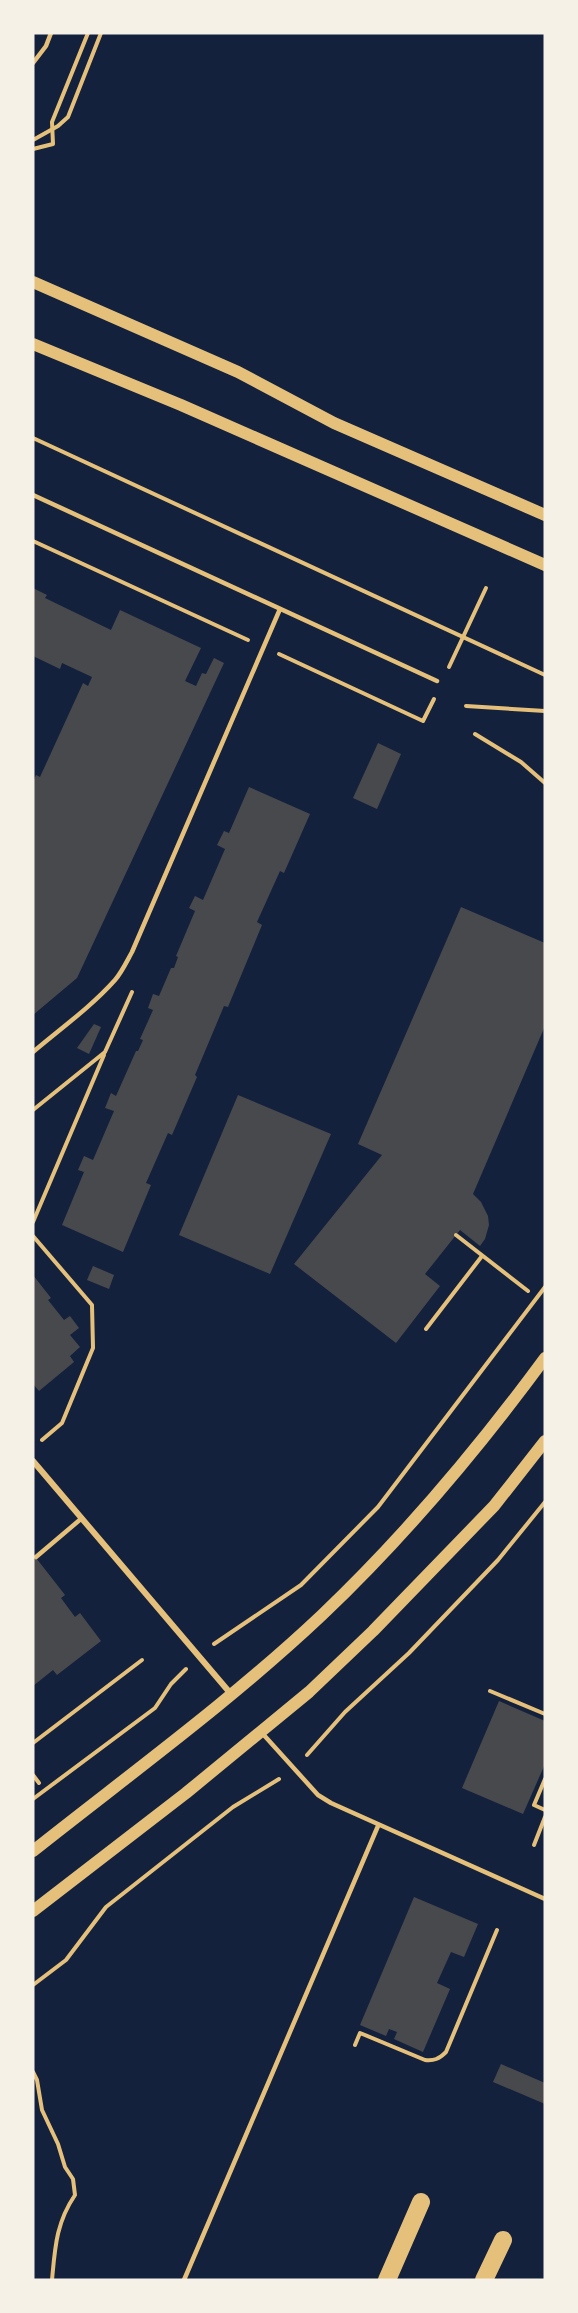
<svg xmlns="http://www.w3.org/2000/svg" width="578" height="2313" font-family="Manrope,sans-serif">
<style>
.building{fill:#48494c}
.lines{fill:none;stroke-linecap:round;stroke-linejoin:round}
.path{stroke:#e5c07b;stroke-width:4}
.service{stroke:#e5c07b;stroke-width:4.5}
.minor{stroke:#e5c07b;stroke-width:6}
.secondary{stroke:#e5c07b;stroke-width:12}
.motorway{stroke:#e5c07b;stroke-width:18}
</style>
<rect width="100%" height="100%" fill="#14213d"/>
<!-- building -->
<g class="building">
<path d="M33 588 47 595 45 598 111 630 120 610 201 648 185 681 196 686 202 673 206 674 214 658 224 663 77 978 33 1015V782L36 775 40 777 83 683 88 686 92 677 62 663 60 669 33 656Z"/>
<path d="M378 743 401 754 377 809 353 798Z"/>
<path d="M249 787 310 814 284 873 280 871 257 922 262 925 228 1007 224 1006 195 1075 197 1077 172 1135 168 1133 146 1183 151 1185 123 1252 62 1225 84 1172 78 1170 84 1156 93 1160 114 1111 105 1108 111 1093 116 1096 136 1051H138L143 1040 140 1039 153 1010 148 1008 153 994 159 996 171 968H174L178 957 176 956 195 911 189 908 195 896 203 900 225 849 217 845 224 831 229 833Z"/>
<path d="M461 907 545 943V1026L473 1194 481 1202 488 1216 489 1225 485 1239 480 1246 460 1230 425 1274 440 1286 396 1343 294 1264 382 1155 358 1144Z"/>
<path d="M94 1024 101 1027 89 1054 77 1048Z"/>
<path d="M238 1095 331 1134 270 1274 179 1235Z"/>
<path d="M93 1266 114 1275 109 1289 87 1280Z"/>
<path d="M33 1275 51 1298 48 1300 64 1320 70 1316 79 1328 70 1335 80 1347 70 1356 74 1362 39 1391 33 1384Z"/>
<path d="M33 1554 65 1595 61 1598 75 1617 80 1613 101 1641 57 1675 53 1670 33 1686Z"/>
<path d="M499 1701 545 1721V1764L523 1814 462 1788Z"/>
<path d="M414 1897 478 1924 464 1957 451 1952 437 1983 450 1989 423 2052 394 2039 397 2032 389 2029 386 2036 360 2025Z"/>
<path d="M501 2064 545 2083V2104L493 2082Z"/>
</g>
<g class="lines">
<!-- path -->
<g class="path">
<path d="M33 140 58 126 68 117 101 33"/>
<path d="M33 149 53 144 52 122 88 33"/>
<path d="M33 438 545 675"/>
<path d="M33 541 248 640"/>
<path d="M279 654 423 721 434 699"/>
<path d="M449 667 486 588"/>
<path d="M466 706 545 711"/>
<path d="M475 734 521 762 545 783"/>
<path d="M33 1110 105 1052 132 992"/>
<path d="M33 1222 104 1055"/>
<path d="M456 1235 528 1291"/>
<path d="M33 1236 92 1305 93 1348 62 1423 42 1440"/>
<path d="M426 1329 482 1256"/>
<path d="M214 1644 301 1585 378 1507 545 1287"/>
<path d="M490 1691 545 1714"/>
<path d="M33 1743 142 1660"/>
<path d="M307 1755 345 1712 409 1653 498 1560 545 1502"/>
<path d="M33 1775 39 1783"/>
<path d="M545 1779 534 1805 545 1810"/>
<path d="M33 1799 155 1708 171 1684 186 1669"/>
<path d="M534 1845 545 1817"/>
<path d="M33 1985 66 1960 106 1907 233 1807 279 1779"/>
<path d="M355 2045 360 2033 425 2060C434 2061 439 2059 446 2052L497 1930"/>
<path d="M33 2072 37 2080 42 2110 58 2144 65 2167 73 2179 75 2195C56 2223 55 2248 52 2280"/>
</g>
<!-- service -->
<g class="service">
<path d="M33 63 46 46 51 33"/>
<path d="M33 495 437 681"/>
<path d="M33 1052C60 1029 91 1007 115 980 122 972 127 961 132 952L280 609"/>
<path d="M36 1557 82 1518"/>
<path d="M262 1733 318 1795 331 1803 545 1899"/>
<path d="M184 2280 378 1826"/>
</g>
<!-- minor -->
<path class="minor" d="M33 1461 231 1694"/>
<!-- secondary -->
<g class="secondary">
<path d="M33 282 238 372 334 423 545 515"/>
<path d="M33 344 181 405 545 565"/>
<path d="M33 1851C130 1774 232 1700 322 1615 404 1537 478 1449 545 1358"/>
<path d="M33 1911 186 1793 309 1692 373 1631 494 1506 545 1441"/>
</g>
<!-- motorway -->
<g class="motorway">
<path d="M387 2280 421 2202"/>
<path d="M484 2280 503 2240"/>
</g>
</g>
<!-- border -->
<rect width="578" height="2313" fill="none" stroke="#f6f1e7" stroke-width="69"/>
</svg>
